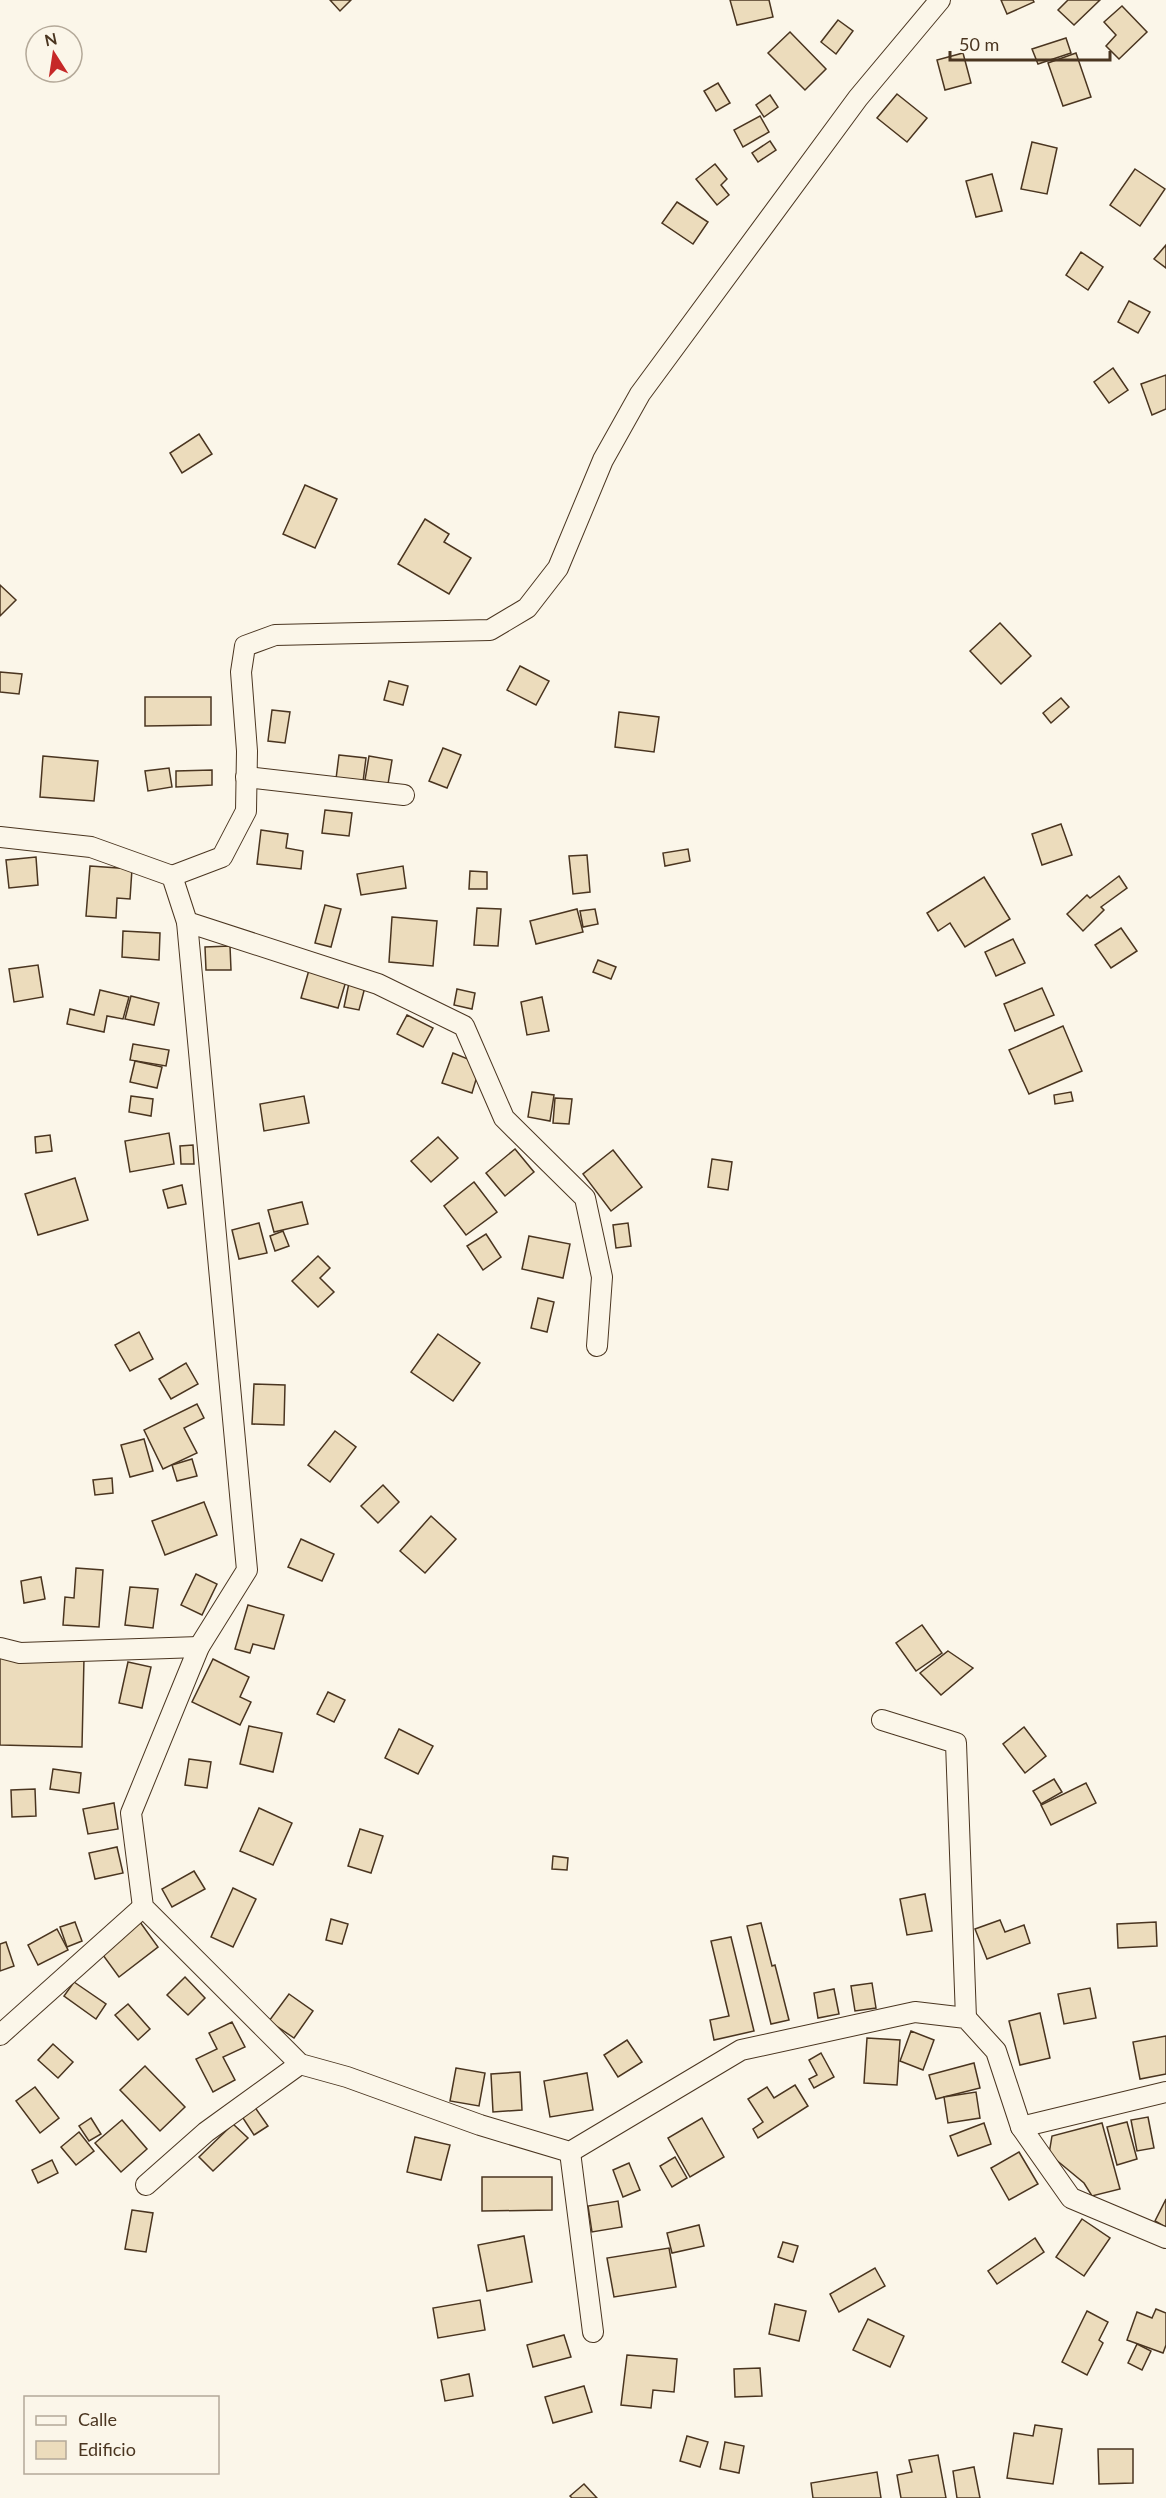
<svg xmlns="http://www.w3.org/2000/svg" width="1166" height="2498" font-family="Lato,sans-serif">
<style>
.building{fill:#ecdcbc;stroke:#4a3520;stroke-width:1.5}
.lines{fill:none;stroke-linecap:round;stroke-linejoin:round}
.minor-casing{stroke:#4a3520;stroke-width:22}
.minor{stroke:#fbf6e9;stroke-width:20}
</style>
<rect width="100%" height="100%" fill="#fbf6e9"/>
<!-- building -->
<g class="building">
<path d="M330 0H351L340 11Z"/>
<path d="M730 0H769L773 17 737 25Z"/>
<path d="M1001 0H1033L1034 2 1007 14Z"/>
<path d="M1068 0H1100L1074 25 1058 10Z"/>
<path d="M1122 6 1147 32 1119 59 1106 46 1116 35 1104 22Z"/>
<path d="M838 20 853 31 836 54 821 42Z"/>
<path d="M790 32 826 69 805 90 768 53Z"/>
<path d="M1066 38 1071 53 1038 64 1032 49Z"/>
<path d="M963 53 971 83 945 90 937 60Z"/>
<path d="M1076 53 1091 97 1063 106 1048 63Z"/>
<path d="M718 83 730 103 716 111 704 91Z"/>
<path d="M897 94 927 118 907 142 877 118Z"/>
<path d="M770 95 778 107 764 117 756 105Z"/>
<path d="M760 116 769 132 743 147 734 130Z"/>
<path d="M770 141 776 150 758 162 752 153Z"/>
<path d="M1032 142 1057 148 1047 194 1021 189Z"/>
<path d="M715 164 727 179 721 185 729 195 717 205 696 179Z"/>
<path d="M1135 169 1165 189 1140 226 1110 205Z"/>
<path d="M992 174 1002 211 976 217 966 181Z"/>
<path d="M677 202 708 222 693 244 662 223Z"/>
<path d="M1166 245V268L1154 259Z"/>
<path d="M1081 252 1103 267 1088 290 1066 275Z"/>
<path d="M1129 301 1150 312 1138 333 1118 322Z"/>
<path d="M1113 368 1128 390 1109 403 1094 382Z"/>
<path d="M1166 375V409L1152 415 1141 384Z"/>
<path d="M199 434 212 454 182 473 170 453Z"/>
<path d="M305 485 337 499 315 548 283 534Z"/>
<path d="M425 519 449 534 444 542 471 558 449 594 398 564Z"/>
<path d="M0 585 16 600 0 616Z"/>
<path d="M1000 623 1031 656 1001 684 970 651Z"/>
<path d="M520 666 549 681 536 705 507 690Z"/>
<path d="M0 672 22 674 19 694 0 692Z"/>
<path d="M389 681 408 686 403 705 384 700Z"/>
<path d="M145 697H211V725L145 726Z"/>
<path d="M1061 698 1069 707 1051 723 1043 713Z"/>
<path d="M272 710 290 712 285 743 268 741Z"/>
<path d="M619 712 659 717 654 752 615 747Z"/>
<path d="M443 748 461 755 447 788 429 781Z"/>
<path d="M339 755 366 758 363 782 336 779Z"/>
<path d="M43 756 98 761 94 801 40 797Z"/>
<path d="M369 756 392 760 388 784 365 780Z"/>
<path d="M169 768 172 787 148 791 145 771Z"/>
<path d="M212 770V785L176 787V771Z"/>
<path d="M325 810 352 813 349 836 322 833Z"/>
<path d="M1061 824 1072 855 1042 865 1032 834Z"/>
<path d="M261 830 288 834 286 848 303 851 301 869 257 864Z"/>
<path d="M688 849 690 861 665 866 663 853Z"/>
<path d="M587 855 590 892 573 894 569 856Z"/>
<path d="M36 857 38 885 9 888 6 860Z"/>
<path d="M90 866 132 869 130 899 117 898 116 918 86 916Z"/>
<path d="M403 866 406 888 361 895 357 874Z"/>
<path d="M470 871 487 872V889H469Z"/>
<path d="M1119 876 1127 888 1101 907 1104 910 1083 931 1067 914 1087 895 1090 898Z"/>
<path d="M984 877 1010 919 965 947 950 923 938 931 927 913Z"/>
<path d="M325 905 341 909 331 947 315 943Z"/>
<path d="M477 908 501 909 498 946 474 945Z"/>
<path d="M577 909 583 932 536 944 530 921Z"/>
<path d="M595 909 598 924 583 927 580 911Z"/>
<path d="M392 917 437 921 433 966 389 962Z"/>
<path d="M1121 928 1137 951 1111 968 1095 945Z"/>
<path d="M123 931 160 933 159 960 122 957Z"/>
<path d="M1013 939 1025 963 996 976 985 952Z"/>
<path d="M230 946 231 970H206L205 947Z"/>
<path d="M598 960 616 967 611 979 593 972Z"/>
<path d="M38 965 43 997 14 1002 9 969Z"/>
<path d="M309 970 346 981 338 1008 301 998Z"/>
<path d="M349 983 365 987 359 1010 344 1007Z"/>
<path d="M1042 988 1054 1015 1015 1031 1004 1004Z"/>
<path d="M457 989 475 993 472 1009 454 1005Z"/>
<path d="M100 990 129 997 123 1019 107 1016 104 1032 67 1024 70 1009 94 1015Z"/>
<path d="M131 996 159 1003 154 1025 125 1019Z"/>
<path d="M542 997 549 1031 527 1035 521 1002Z"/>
<path d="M407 1015 433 1028 423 1047 397 1034Z"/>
<path d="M1063 1026 1082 1071 1029 1094 1009 1050Z"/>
<path d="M133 1044 169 1050 166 1066 130 1060Z"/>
<path d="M453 1053 468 1059 478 1073 472 1093 442 1083Z"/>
<path d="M135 1061 162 1067 157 1088 130 1082Z"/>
<path d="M532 1092 554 1095 550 1121 528 1117Z"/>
<path d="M1071 1092 1073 1101 1055 1104 1054 1095Z"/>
<path d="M131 1096 153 1099 151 1116 129 1112Z"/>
<path d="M304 1096 309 1123 264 1131 260 1104Z"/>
<path d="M555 1098 572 1099 569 1124 553 1123Z"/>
<path d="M169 1133 174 1164 130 1172 125 1141Z"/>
<path d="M50 1135 52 1151 36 1153 35 1137Z"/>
<path d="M438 1137 458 1158 431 1182 411 1161Z"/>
<path d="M193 1145 194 1164H181L180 1146Z"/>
<path d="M515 1149 534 1172 505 1196 486 1173Z"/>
<path d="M613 1150 642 1187 611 1211 583 1174Z"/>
<path d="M712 1159 732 1162 728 1190 708 1187Z"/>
<path d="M75 1178 88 1220 38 1235 25 1194Z"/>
<path d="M474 1182 497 1212 466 1235 444 1206Z"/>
<path d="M182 1185 186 1204 168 1208 163 1190Z"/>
<path d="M302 1202 308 1224 274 1232 268 1210Z"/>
<path d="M259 1223 267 1253 239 1259 232 1230Z"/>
<path d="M628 1223 631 1246 616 1248 613 1225Z"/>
<path d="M283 1231 289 1246 275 1251 270 1236Z"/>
<path d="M486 1234 501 1257 483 1270 467 1246Z"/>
<path d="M529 1236 570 1244 563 1278 522 1269Z"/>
<path d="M318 1256 330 1268 320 1278 334 1292 318 1307 292 1281Z"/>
<path d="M538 1298 554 1302 547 1332 531 1328Z"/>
<path d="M139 1332 153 1359 130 1371 115 1345Z"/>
<path d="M438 1334 480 1363 453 1401 411 1372Z"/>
<path d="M186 1363 198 1384 171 1399 159 1379Z"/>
<path d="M254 1384 285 1385 284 1425 252 1424Z"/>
<path d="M197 1404 204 1418 184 1428 197 1453 163 1469 144 1430Z"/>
<path d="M335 1431 356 1447 330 1482 308 1465Z"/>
<path d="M144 1439 153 1471 130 1477 121 1445Z"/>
<path d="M192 1459 197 1476 177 1481 172 1465Z"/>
<path d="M112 1478 113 1493 95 1495 93 1480Z"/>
<path d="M383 1485 399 1502 378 1523 361 1506Z"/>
<path d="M204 1502 217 1535 165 1555 152 1521Z"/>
<path d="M431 1516 456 1539 425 1573 400 1551Z"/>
<path d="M301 1539 334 1554 322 1581 288 1567Z"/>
<path d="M76 1568 103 1570 99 1627 63 1625 65 1597 74 1598Z"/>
<path d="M196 1574 217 1584 202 1615 181 1605Z"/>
<path d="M41 1577 45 1599 24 1603 21 1581Z"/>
<path d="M130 1587 158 1589 153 1628 125 1625Z"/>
<path d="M248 1605 284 1615 274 1649 253 1644 250 1653 235 1649Z"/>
<path d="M922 1625 942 1653 916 1671 896 1643Z"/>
<path d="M948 1651 973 1668 941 1695 920 1673Z"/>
<path d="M0 1657 84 1658 82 1747 0 1745Z"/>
<path d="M213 1659 249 1677 240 1697 251 1702 240 1725 192 1702Z"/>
<path d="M128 1662 151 1667 142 1708 119 1703Z"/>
<path d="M328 1692 345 1700 334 1722 317 1714Z"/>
<path d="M249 1726 282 1733 273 1772 240 1764Z"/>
<path d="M1024 1727 1046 1756 1025 1773 1003 1744Z"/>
<path d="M399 1729 433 1746 418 1774 385 1758Z"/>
<path d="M189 1759 211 1762 207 1788 185 1785Z"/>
<path d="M53 1769 81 1773 79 1793 50 1789Z"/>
<path d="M1054 1779 1062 1792 1041 1804 1033 1791Z"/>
<path d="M1086 1783 1096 1803 1051 1825 1041 1805Z"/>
<path d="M35 1789 36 1816 12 1817 11 1790Z"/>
<path d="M114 1803 118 1829 88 1834 83 1809Z"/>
<path d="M259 1808 292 1823 273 1865 240 1851Z"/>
<path d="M360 1829 383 1836 371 1873 348 1866Z"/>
<path d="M117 1847 123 1873 95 1879 89 1853Z"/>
<path d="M553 1856 568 1858 567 1870 552 1869Z"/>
<path d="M194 1871 205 1889 172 1907 162 1889Z"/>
<path d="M233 1888 256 1899 233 1947 211 1937Z"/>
<path d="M925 1894 932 1931 907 1935 900 1899Z"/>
<path d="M331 1919 348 1924 342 1944 326 1940Z"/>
<path d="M1000 1920 1005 1932 1024 1925 1030 1943 987 1959 975 1929Z"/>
<path d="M75 1922 82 1941 67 1947 60 1927Z"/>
<path d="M140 1922 158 1947 119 1977 100 1951Z"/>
<path d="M1156 1922 1157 1946 1118 1948 1117 1924Z"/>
<path d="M761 1923 772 1966 775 1965 789 2020 771 2024 747 1926Z"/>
<path d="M57 1929 68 1950 38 1965 28 1945Z"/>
<path d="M731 1937 754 2031 714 2040 710 2020 729 2016 711 1941Z"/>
<path d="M6 1942 14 1966 0 1971V1944Z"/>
<path d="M185 1977 205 1998 188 2015 167 1995Z"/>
<path d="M74 1982 106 2004 96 2019 64 1996Z"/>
<path d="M872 1983 876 2008 855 2011 851 1986Z"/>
<path d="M1090 1988 1096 2018 1064 2024 1058 1994Z"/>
<path d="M834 1989 839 2014 818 2018 814 1993Z"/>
<path d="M289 1994 313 2011 294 2038 269 2021Z"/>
<path d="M128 2004 150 2029 138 2040 115 2015Z"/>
<path d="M1040 2013 1050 2058 1020 2065 1009 2021Z"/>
<path d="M232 2022 245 2047 223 2057 235 2080 213 2092 196 2059 217 2049 209 2033Z"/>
<path d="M911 2031 934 2040 923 2070 900 2061Z"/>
<path d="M1166 2036V2074L1140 2079 1133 2042Z"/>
<path d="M867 2038 900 2040 897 2085 864 2083Z"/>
<path d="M627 2040 642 2062 618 2077 604 2055Z"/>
<path d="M53 2044 73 2062 58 2078 38 2060Z"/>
<path d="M821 2053 834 2077 814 2088 809 2079 817 2075 809 2060Z"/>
<path d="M974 2063 980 2088 936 2099 929 2075Z"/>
<path d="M145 2066 185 2107 160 2131 120 2090Z"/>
<path d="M456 2068 485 2073 479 2106 450 2101Z"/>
<path d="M520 2072 522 2110 493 2112 491 2074Z"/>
<path d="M587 2073 593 2110 550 2117 544 2081Z"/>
<path d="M795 2085 808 2106 758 2138 753 2129 763 2122 748 2099 767 2087 774 2098Z"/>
<path d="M35 2087 59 2118 40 2133 16 2101Z"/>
<path d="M976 2092 980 2118 948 2123 944 2097Z"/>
<path d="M254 2106 268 2126 254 2135 241 2115Z"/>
<path d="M1148 2117 1154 2148 1137 2151 1131 2120Z"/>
<path d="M91 2118 101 2134 89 2141 79 2126Z"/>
<path d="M702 2118 724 2157 690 2177 668 2138Z"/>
<path d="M122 2120 147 2149 121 2172 95 2143Z"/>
<path d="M1127 2122 1137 2159 1117 2165 1107 2127Z"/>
<path d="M984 2123 991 2144 958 2156 950 2136Z"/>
<path d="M1102 2123 1120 2189 1092 2196 1084 2183 1049 2154 1052 2136Z"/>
<path d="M233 2124 248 2138 213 2171 199 2157Z"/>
<path d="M79 2132 94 2151 76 2165 61 2147Z"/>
<path d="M415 2137 450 2145 441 2180 407 2172Z"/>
<path d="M1019 2152 1038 2184 1009 2200 991 2168Z"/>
<path d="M675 2157 687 2178 672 2187 660 2166Z"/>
<path d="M52 2160 58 2173 38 2183 32 2170Z"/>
<path d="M629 2163 640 2190 623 2197 613 2170Z"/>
<path d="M482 2177H552V2210L482 2211Z"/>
<path d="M1166 2199V2227L1155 2221Z"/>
<path d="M618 2201 622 2227 592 2232 588 2206Z"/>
<path d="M132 2210 153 2213 146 2252 125 2249Z"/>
<path d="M1082 2219 1110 2238 1084 2276 1056 2257Z"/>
<path d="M699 2225 704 2246 672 2253 667 2233Z"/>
<path d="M524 2236 532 2282 487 2291 478 2245Z"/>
<path d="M1035 2238 1044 2252 997 2284 988 2271Z"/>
<path d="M783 2242 798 2246 793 2262 778 2257Z"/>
<path d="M669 2248 676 2287 614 2297 607 2258Z"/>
<path d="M875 2268 885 2286 839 2312 830 2294Z"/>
<path d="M480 2300 485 2330 438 2338 433 2308Z"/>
<path d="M775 2304 806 2311 799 2341 769 2334Z"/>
<path d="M1156 2309 1166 2313V2345L1163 2353 1127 2340 1137 2312 1152 2318Z"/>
<path d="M1087 2311 1108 2322 1099 2340 1103 2343 1087 2375 1062 2362Z"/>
<path d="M868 2319 904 2336 890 2367 853 2350Z"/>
<path d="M564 2335 571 2357 533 2367 527 2345Z"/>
<path d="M1137 2344 1151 2351 1142 2370 1128 2363Z"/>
<path d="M627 2355 677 2359 674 2392 653 2390 651 2408 621 2405Z"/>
<path d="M760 2368 762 2396 735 2397 734 2369Z"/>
<path d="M469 2374 473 2396 445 2401 441 2380Z"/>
<path d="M584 2386 592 2412 553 2423 545 2397Z"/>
<path d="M1035 2425 1062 2429 1053 2484 1007 2478 1014 2433 1033 2436Z"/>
<path d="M687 2436 708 2442 700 2467 680 2461Z"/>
<path d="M725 2442 744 2446 739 2473 720 2469Z"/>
<path d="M1098 2449H1133V2483L1099 2484Z"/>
<path d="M938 2455 946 2498H901L897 2475 912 2472 909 2460Z"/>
<path d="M974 2467 980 2498H957L953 2471Z"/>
<path d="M877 2472 881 2498H813L811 2483Z"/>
<path d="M584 2484 597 2498H572L570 2496Z"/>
</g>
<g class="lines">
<!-- minor casing -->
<g class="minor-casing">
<g id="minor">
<path d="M246 777 404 795"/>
<path d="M0 837 91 847 172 876 187 922 247 1570 199 1647 131 1813 143 1907 300 2064 347 2077 480 2125 570 2152 741 2050 915 2012 966 2018 996 2051 1021 2127 1071 2198 1166 2238"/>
<path d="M172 876 222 857 246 811 247 751 241 672 245 646 275 635 490 630 527 608 558 568 603 460 640 394 858 98 940 0"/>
<path d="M187 922 378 984 464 1026 504 1118 585 1198 602 1277 597 1346"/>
<path d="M0 1648 20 1653 199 1647"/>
<path d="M882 1720 956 1743 966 2018"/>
<path d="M0 2035 143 1907"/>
<path d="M1021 2127 1166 2092"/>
<path d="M570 2152 593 2332"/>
<path d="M146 2185 206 2132 300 2064"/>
</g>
</g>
<!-- minor -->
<use href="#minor" class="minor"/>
</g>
<!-- legend -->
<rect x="24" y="2396" width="195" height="78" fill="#fbf6e9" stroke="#b4a999" stroke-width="1.5"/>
<rect x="36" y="2416" width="30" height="9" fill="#fbf6e9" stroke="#b4a999" stroke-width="1.5"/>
<text x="78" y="2426" font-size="18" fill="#4a3520">Calle</text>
<rect x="36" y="2441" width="30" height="18" fill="#ecdcbc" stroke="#b4a999" stroke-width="1.5"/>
<text x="78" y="2456" font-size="18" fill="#4a3520">Edificio</text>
<!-- north arrow -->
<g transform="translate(54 54) rotate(348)"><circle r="28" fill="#fbf6e9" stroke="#b4a999" stroke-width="1.5"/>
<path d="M0-4.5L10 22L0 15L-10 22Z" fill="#c62828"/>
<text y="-9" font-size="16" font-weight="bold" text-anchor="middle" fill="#4a3520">N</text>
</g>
<!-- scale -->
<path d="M950 51v9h160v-9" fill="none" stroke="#4a3520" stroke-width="3"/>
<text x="959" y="51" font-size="18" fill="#4a3520" stroke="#fbf6e9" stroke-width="4.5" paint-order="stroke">50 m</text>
</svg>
